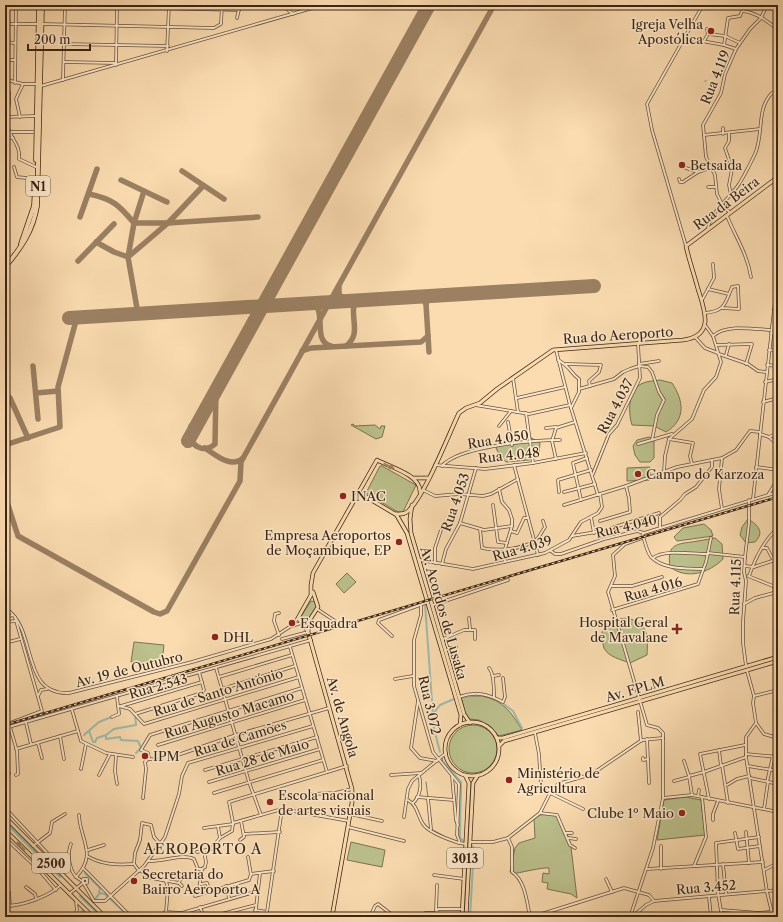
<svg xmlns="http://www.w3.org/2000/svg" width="783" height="922" font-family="'Libre Caslon Text',serif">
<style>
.green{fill:#bcc18d;stroke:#7c7350}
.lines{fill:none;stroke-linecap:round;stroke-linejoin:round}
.stream{stroke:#77806f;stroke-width:1}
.canal{stroke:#9fbcac;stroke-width:2}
.river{stroke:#9fbcac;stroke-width:3.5}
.taxiway{stroke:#9b8062;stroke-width:5.5}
.runway{stroke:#9b8062;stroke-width:14}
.minor-casing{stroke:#6b533a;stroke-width:3.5}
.major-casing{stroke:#3b2513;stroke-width:4.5}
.highway-casing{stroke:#3b2513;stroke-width:5.5}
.minor{stroke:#fce8cc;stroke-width:2}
.major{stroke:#fbdcb1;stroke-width:3}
.highway{stroke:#fbdcb1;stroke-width:4}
.rail-casing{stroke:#3b2513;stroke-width:2.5}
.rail{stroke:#fce8cc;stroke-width:1;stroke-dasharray:3;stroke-linecap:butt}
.oneway{fill:#9b8062}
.poi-dot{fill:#8f2418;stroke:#fce8cc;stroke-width:1.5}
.labels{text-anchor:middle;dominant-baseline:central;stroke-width:3;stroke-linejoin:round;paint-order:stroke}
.shield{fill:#fce8cc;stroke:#75604a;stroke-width:1}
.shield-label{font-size:12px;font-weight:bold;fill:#3b2513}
.poi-label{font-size:13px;fill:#3b2513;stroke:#fce8cc;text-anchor:start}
.street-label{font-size:13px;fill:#3b2513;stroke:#fce8cc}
.neighbourhood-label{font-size:14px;letter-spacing:1px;fill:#3b2513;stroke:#fce8cc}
</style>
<rect width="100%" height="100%" fill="#fbdcb1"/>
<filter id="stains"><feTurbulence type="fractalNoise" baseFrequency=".005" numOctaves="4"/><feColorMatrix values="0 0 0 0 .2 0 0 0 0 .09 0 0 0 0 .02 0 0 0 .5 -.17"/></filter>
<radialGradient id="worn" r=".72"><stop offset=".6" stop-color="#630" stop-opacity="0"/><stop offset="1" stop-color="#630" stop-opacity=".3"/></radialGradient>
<!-- green -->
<g class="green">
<path d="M660 380 672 383C684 401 686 420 666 432L654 426 632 425C628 412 628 391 641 384 646 381 654 381 660 380Z"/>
<path d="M353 424 355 426 375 425 380 429 381 426H385L382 437 376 439 351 425Z"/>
<path d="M530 437 540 443 539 455 529 460 506 462 500 456 496 448 502 441Z"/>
<path d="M649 437 654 439V458L650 462H640L635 455 633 446 637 440Z"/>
<path d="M380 466H382L416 485 403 512H398L366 493Z"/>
<path d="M650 467V480L627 481V468Z"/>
<path d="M748 519C758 525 765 532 755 542L746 543 740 535 742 527Z"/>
<path d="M704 524 711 530 713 536 677 541 674 537 683 528Z"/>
<path d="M715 538 722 544 723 559C709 573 687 580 670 567 667 546 674 544 692 542 700 541 707 539 715 538Z"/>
<path d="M347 573 356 582 344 593 336 584Z"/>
<path d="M311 601 316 602 317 606 309 619 303 623 300 618Z"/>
<path d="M628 618C649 625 648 636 647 655L630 663C622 660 608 657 604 648 602 644 603 636 602 632 609 620 615 619 628 618Z"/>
<path d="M134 642 164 645 162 664 131 662Z"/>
<path d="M482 696C503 700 512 713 522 730L499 736 488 725 479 720 469 719 465 715 461 697Z"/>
<circle cx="473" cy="749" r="24"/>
<path d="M686 797 701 800 705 835 657 840 664 800Z"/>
<path d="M551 814 556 815 569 838 571 847 577 898 571 894 547 889 548 883 542 882 543 873 549 874V868C543 867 519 873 512 874L510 872 515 848 519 843 535 838 534 818 539 815Z"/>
<path d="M351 842 385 850 382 867 347 860Z"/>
</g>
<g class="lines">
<!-- stream -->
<g class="stream">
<path d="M729 58 730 59"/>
<path d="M705 81H706"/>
<path d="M442 758 443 762 461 782 460 833V838L464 841"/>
<path d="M426 782 428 798"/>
<path d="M431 829 444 836"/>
<path d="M567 907 578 904"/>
</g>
<!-- canal -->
<g class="canal">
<path d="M425 604 434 729 440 752"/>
<path d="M465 696 482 695"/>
<path d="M501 702 513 711 522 728"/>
<path d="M433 714 440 705 454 699"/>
<path d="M118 715 120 713 119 707"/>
<path d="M89 731 93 742H95L97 738 106 735 114 729 136 725 135 714"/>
<path d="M84 735 99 722 114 716"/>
<path d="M106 735V739L120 737 121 740 138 741 141 748 136 753"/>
<path d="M443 762 461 782 460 833V838L464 841"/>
<path d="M85 873 100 888 99 893"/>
<path d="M80 896 101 917"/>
<path d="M95 899 100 893 105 894 123 911"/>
<path d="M77 917 83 910"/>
<path d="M470 917 474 848 472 846"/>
</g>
<!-- river -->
<path class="river" d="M5 821 60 876"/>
<!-- taxiway -->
<g class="taxiway">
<path d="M182 171 224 199"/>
<path d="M121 180 167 202"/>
<path d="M89 194C113 199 119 205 134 223H168L258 217"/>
<path d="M80 217 97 169"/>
<path d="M96 242 114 252 128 257 168 223 203 186"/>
<path d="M78 261 114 224"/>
<path d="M339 287V294L349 305"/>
<path d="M417 297 423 299 426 304 428 299 433 296"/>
<path d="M320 303 331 298"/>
<path d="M309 304 315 306 318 309C323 321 315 342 331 346"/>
<path d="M426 304 429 352"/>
<path d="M138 314 128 257 134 223 144 191"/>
<path d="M346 346C361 335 351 320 354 305L358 302 366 300"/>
<path d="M302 351 311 348 421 342 428 336"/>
<path d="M33 366 38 419"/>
<path d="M36 393 58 391"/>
<path d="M5 394 10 398 28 438"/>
<path d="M200 419 191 426 190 438C195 449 206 452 215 444L216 390"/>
<path d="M5 445 60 427 58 387 77 317"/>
<path d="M205 448C216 455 231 469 243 458"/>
<path d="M5 496 18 536 154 612 160 614 167 611 240 481 241 462 494 5"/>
</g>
<!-- runway -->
<g class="runway">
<path d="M69 318 594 286"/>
<path d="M188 441 429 5"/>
</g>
<!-- minor casing -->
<g class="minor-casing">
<g id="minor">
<path d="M282 5 293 14"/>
<path d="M5 6H16"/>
<path d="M65 6 239 10"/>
<path d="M237 18 240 5"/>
<path d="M5 24H38"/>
<path d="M42 24 214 28 221 24 222 5"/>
<path d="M708 34 725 36 740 43"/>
<path d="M685 38 724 45 736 49"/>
<path d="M704 41 708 34 707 29"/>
<path d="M5 42 15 43"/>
<path d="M64 44 168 46"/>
<path d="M724 45 728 18 740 16 742 11C755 12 768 21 778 30"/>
<path d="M167 51 169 5"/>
<path d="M5 60H15"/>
<path d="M64 62 116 63"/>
<path d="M116 65 117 5"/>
<path d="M63 80 65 5"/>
<path d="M15 83 16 5"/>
<path d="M41 86 323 5"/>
<path d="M5 117 36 116"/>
<path d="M20 117 16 99 23 84"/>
<path d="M723 128V134"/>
<path d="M10 132H33"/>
<path d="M729 133V141L725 148 732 169 729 185 731 195"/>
<path d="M704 135 760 129"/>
<path d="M5 137 13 138"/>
<path d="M14 167 17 177 36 179"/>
<path d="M36 167 19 159C21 145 11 140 8 127 5 116 11 104 9 93 8 88 6 85 7 80L23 84H37"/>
<path d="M698 172 712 167"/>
<path d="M679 179 680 182H683L698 172 686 168"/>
<path d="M708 187H715"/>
<path d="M730 213 722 204 717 194 715 175 706 157 703 125 721 93 725 74 736 49 750 29 761 18 767 5"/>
<path d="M727 216C736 238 747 253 751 277"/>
<path d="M708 229C709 213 731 197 739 184 745 175 750 164 755 154 764 134 756 109 772 93H778"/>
<path d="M5 231V235"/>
<path d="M686 246 652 130 647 104 703 5"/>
<path d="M708 289 729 294"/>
<path d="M702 300 714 278 713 264"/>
<path d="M774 310 778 312"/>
<path d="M705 313C726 311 725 303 732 287L738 286 739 309 722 308"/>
<path d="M772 326 778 327"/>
<path d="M771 333 778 334"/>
<path d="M713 336C726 324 754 329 770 330"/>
<path d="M695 337 705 348 718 353"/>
<path d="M716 345 752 344 746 364"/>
<path d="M556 350 570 405 598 495"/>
<path d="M769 350 778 351"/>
<path d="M719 354 748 364 758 371 766 372"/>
<path d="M726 355 729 344"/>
<path d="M558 360C571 367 570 373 579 379V392L571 408"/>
<path d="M566 364 601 365 599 372 589 381 590 386"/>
<path d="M639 364 659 361"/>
<path d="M767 365 778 366"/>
<path d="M513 378 518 412"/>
<path d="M774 380 778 388"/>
<path d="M765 382 778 379"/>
<path d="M579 389 614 379 623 372 630 369 639 366 648 367 652 372 659 392 664 400 657 415 652 440"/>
<path d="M517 398 565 387"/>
<path d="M763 402 778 398"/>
<path d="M475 405 529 414 570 405"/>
<path d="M526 413 533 463"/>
<path d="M508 422 512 445"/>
<path d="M499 426 511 411"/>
<path d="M546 428 556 427"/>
<path d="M760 434 769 437 778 445"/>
<path d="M769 437 778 433"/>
<path d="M669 439 693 443 690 456 692 464"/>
<path d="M638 444 672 434"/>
<path d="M722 458 719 489 722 509"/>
<path d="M556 459 552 441 556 428 575 422"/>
<path d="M435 465 485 469 533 463 586 453"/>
<path d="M514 465 538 555"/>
<path d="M442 466C459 446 533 440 560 440"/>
<path d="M756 467 778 470"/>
<path d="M664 472 665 456 669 439 692 419 704 390 716 377 721 362 713 336 705 325"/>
<path d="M593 474 609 434 617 425 640 378 638 344"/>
<path d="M499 489 502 502 509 510 512 519V526L505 549V562"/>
<path d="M423 490 435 496 460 494 483 496 491 494 518 479"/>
<path d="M559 492 558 480 591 470"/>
<path d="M564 492 595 484"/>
<path d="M768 495 778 479"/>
<path d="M753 499 778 274"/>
<path d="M581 500 573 463 587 458"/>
<path d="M493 505 498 542 507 543"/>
<path d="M564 505 626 486 677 467 722 458 736 450 750 431 760 432"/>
<path d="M591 517 594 533"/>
<path d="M600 521 630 512 629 498 626 486"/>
<path d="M460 523 484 530 512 526"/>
<path d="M660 528V517L680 500 685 494 696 487 712 467V460"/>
<path d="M480 529 482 548C497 551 522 550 536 540 539 538 542 531 545 527L543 521"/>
<path d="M511 531 517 533 524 518H528"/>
<path d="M572 536 602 531 659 513"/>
<path d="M643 536C645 542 647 552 651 557 664 570 686 568 703 569"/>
<path d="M763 548H767L778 569"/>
<path d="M551 551 555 554H561L604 539 637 531 644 533 778 492"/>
<path d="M708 553 745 557"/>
<path d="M653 558C664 549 694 554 708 554"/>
<path d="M420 560 473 569 545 553 569 540 581 522 598 513 602 507 600 494"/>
<path d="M435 563V548L441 530"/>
<path d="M442 564 446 549 460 523 476 468"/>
<path d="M745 566 754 567 778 559"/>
<path d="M749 576C755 559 764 540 778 528"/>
<path d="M611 586H632L662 577"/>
<path d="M744 604 755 598 777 592 773 586 748 576"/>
<path d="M421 605V615L414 640V686L433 752 459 784 457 835 460 843 466 844"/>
<path d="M433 605 508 580"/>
<path d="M5 608C39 629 19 695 69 693L192 662 271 639 291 626 298 618"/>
<path d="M317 609 335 621"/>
<path d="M612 610 698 584 706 562 711 538"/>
<path d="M279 613 275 614 274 621 279 635"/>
<path d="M5 617 13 615"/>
<path d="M469 618 470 629"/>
<path d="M5 622 16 621"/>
<path d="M292 626 301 623"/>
<path d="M392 636 378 623 379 620 428 602"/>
<path d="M282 639 308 632"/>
<path d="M443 639 464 630H475V639"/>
<path d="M5 643 20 639"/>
<path d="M290 647 327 772"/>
<path d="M446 650 456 647"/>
<path d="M746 666 743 643V622L746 581 744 572 745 557 749 523V500"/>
<path d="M216 668 249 782 261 815"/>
<path d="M489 668C494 673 494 688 494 697"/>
<path d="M747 671 754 696 753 703 756 723 746 737V757L767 892 773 917"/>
<path d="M493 676 499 675"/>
<path d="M219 677 292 655"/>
<path d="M395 679 413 676"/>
<path d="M222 689 295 666"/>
<path d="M38 696 41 690 47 689"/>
<path d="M754 696 778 690"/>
<path d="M459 697C476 691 488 694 503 702L505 697 503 678"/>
<path d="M418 701 411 748 420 758 437 761"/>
<path d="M119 706 130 709 144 724 299 677"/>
<path d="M121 706 202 682"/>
<path d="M72 710 81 741 106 753 133 757"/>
<path d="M638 712 641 741"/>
<path d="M135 714 202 693 204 690 199 672"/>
<path d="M112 717 119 714 117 697"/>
<path d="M26 723 31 744"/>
<path d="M756 723 764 734 778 738"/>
<path d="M5 725 42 711 15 617"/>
<path d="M10 727 17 751 18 774 16 775"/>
<path d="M5 728 311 640"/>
<path d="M535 733 539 754 541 786 546 791 583 809"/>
<path d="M60 736 64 759"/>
<path d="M647 739 649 783"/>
<path d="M38 743 42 758"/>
<path d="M158 745 305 700"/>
<path d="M16 749 78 731"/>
<path d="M719 750 721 766"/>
<path d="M746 754 778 757"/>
<path d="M116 755 115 771 117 784"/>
<path d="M775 756 778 738"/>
<path d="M172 757 236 735 329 708"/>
<path d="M643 758V760L648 759"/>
<path d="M149 759 158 760 161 758"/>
<path d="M684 761 689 776 692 795"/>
<path d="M722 765 728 803"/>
<path d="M748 766 778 771"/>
<path d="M81 769 86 744"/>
<path d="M205 770 317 737"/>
<path d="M5 771 9 773"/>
<path d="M704 772 746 757"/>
<path d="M99 775 110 754"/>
<path d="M391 775 421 773"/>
<path d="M452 776 456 820 458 825"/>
<path d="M689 776 704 772"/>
<path d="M750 778 778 784"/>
<path d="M674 781 689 777"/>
<path d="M209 782 320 749"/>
<path d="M767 782 773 756"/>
<path d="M727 785 737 779 749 776"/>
<path d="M214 793 323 760"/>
<path d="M310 794 335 793 352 789"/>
<path d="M698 796 699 790"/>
<path d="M417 797 454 800"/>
<path d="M143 798 146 769 145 762 149 758 148 753 141 750 150 735 302 688"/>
<path d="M663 798 692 795 778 812"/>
<path d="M428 799 431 829"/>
<path d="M709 799 700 754 745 745"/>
<path d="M408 800C418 806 417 815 423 824 428 832 450 840 459 843"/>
<path d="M413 803C420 797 422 785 419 776"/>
<path d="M5 808 50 856 49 861"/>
<path d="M764 809 768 782"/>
<path d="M540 813 557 815 570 845 575 848"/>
<path d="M350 814 382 821"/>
<path d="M79 815C80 840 98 854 76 877L82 881"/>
<path d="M404 817 408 789 412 781 446 753"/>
<path d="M713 820V814L718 801"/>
<path d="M233 823 282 809 349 821"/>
<path d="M218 827 220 838"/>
<path d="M348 827 404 841"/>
<path d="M204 828 233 824"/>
<path d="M746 832 749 863"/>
<path d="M565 833H572"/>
<path d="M735 833 738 849 760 846"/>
<path d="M244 834 280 832"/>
<path d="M5 838 38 869 56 890"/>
<path d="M508 838 512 847V872C525 880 527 902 530 917"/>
<path d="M568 838 576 839"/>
<path d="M240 840 244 837 241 821"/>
<path d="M470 842H493L508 838 540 813 550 793 558 784 592 774 642 740 663 738"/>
<path d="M71 844C67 853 69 869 76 877"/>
<path d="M33 846 50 833 52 822 65 814"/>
<path d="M661 846V869"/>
<path d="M88 850 104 845"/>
<path d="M197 852 211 849 220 838 232 831 233 823 229 802 347 766"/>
<path d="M87 856C102 865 117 865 134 864"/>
<path d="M248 857 251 875"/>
<path d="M148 861C162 862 184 853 194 859L198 869H202"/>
<path d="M723 864 726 894"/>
<path d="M694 866 706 837 702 797"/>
<path d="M84 869 131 917"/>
<path d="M647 869 763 862"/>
<path d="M140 870 151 878 179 883 182 886"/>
<path d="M764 870 778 863"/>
<path d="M139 871 134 864 135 853 140 840 142 823 151 825 154 837 161 845"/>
<path d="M434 875 464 879"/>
<path d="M606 879 612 892"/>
<path d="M179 883 182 873"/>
<path d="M84 884 94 901H105L144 866 165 837 179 794 182 776 188 763 313 726"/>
<path d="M201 884 207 883 210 891"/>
<path d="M226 886 229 898"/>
<path d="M26 887 35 894 36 898"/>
<path d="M199 889 202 869 205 867 206 862 204 851"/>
<path d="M9 892 10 906"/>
<path d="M69 894 83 883H87V879H83V883"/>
<path d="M195 896 249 880 251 874 274 871"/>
<path d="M709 897 711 917"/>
<path d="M5 906C22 906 48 897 61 885"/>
<path d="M200 907 204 917"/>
<path d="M255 910 267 912 282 809"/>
<path d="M436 910 437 885"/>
<path d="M721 910 759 913 778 911"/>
<path d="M166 912 168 889 166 881"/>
<path d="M74 917 77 910 76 901"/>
<path d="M159 917 165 912 182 913 258 891"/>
<path d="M210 917 256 905"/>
<path d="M255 917 260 873"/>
<path d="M370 917 375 906 378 904 395 917"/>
<path d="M417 917 425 913H434"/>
<path d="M433 917 438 909H463"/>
<path d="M532 917 624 888 649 895 654 901"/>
<path d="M630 917 653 848 663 798V733L658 728 647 725 608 592 615 576 613 555 625 544 642 538 643 533"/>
<path d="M632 917 646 905 654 901 778 890"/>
<path d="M722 917 718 893 716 843 759 837"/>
</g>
</g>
<!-- major casing -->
<g class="major-casing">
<g id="major">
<path d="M413 478H429"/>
<path d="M358 492 395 514C399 514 403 515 407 512 424 498 448 436 459 413L466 408 480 403 497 389 553 350 683 340C715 336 705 311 698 289 694 274 689 260 686 246L778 177"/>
<path d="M412 505 410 519 411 533 464 714 470 723"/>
<path d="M396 514 407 533 461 715 460 725"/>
<path d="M309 621 308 632 352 789V803L332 917"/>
<path d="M302 624 309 621 318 607 313 592"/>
<path d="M307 630 298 618 311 595V585L313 573 377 460C390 467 421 475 420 492"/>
<circle cx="472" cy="749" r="27"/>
<path d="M497 738H503L778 657"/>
<path d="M499 746 504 741 778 661"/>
<path d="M5 817 105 917"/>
<path d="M5 830 93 917"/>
<path d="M462 917 469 783 465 775"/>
<path d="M466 917 473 783 478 775"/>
</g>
</g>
<!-- highway casing -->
<g class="highway-casing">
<g id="highway">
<path d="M36 160 39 5"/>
<path d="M21 244 34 206 35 189"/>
<path d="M5 267C21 248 33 231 37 206L42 5"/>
</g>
</g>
<!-- minor -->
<use href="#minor" class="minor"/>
<!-- major -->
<use href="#major" class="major"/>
<!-- highway -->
<use href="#highway" class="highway"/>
<!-- rail casing -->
<g class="rail-casing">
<path id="rail" d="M5 725 778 497"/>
</g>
<!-- rail -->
<use href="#rail" class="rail"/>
</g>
<!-- one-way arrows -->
<defs><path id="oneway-solid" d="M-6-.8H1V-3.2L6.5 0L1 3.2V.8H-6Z"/></defs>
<g class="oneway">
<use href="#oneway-solid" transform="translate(389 466) rotate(27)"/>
<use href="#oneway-solid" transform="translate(21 846) rotate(-135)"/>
</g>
<!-- markers -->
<g class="poi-dot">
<circle cx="711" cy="31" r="4"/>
<circle cx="682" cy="165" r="4"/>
<circle cx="638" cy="474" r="4"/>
<circle cx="343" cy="496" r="4"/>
<circle cx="399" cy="542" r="4"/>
<circle cx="292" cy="623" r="4"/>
<path d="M675 623h4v4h4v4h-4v4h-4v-4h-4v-4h4z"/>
<circle cx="215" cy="637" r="4"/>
<circle cx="145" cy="756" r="4"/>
<circle cx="509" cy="780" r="4"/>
<circle cx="270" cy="802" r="4"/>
<circle cx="682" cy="813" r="4"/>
<circle cx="134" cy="881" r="4"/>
</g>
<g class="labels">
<!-- shield labels -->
<g class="shield">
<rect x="26" y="176" width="24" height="20" rx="3"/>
<rect x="447" y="848" width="36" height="20" rx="3"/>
<rect x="32" y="853" width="38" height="20" rx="3"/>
</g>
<g class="shield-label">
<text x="38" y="186">N1</text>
<text x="465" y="858">3013</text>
<text x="51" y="863">2500</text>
</g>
<!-- poi labels -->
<g class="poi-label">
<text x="703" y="24" text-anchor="end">Igreja Velha<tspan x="703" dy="15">Apostólica</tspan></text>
<text x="690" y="165">Betsaida</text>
<text x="646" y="474">Campo do Karzoza</text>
<text x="351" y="496">INAC</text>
<text x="391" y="535" text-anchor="end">Empresa Aeroportos<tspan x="391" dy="15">de Moçambique, EP</tspan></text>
<text x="668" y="622" text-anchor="end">Hospital Geral<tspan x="668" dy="15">de Mavalane</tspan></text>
<text x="300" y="623">Esquadra</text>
<text x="223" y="637">DHL</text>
<text x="153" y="756">IPM</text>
<text x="517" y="773">Ministério de<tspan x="517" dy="15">Agricultura</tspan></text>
<text x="278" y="795">Escola nacional<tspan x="278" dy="15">de artes visuais</tspan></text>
<text x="674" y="813" text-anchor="end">Clube 1º Maio</text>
<text x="142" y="874">Secretaria do<tspan x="142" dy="15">Bairro Aeroporto A</tspan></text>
</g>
<!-- street labels -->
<g class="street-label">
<text transform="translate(715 77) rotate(-68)">Rua 4.119</text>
<text transform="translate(726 203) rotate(-37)">Rua da Beira</text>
<text transform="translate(618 335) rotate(-4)">Rua do Aeroporto</text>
<text transform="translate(615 406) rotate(-62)">Rua 4.037</text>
<text transform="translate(498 439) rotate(-9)">Rua 4.050</text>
<text transform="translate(509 455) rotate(-6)">Rua 4.048</text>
<text transform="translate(455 502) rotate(-71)">Rua 4.053</text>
<text transform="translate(626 526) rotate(-13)">Rua 4.040</text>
<text transform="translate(522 548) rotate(-16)">Rua 4.039</text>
<text transform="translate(735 587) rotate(-88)">Rua 4.115</text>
<text transform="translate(653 589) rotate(-16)">Rua 4.016</text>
<text transform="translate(444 613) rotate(74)">Av. Acordos de Lusaka</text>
<text transform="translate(129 669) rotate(-14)">Av. 19 de Outubro</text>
<text transform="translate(158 686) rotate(-16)">Rua 2.543</text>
<text transform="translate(635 689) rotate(-16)">Av. FPLM</text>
<text transform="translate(218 692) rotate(-17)">Rua de Santo António</text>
<text transform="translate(430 705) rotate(77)">Rua 3.072</text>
<text transform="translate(229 714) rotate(-17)">Rua Augusto Macamo</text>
<text transform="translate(343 717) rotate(74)">Av. de Angola</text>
<text transform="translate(240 738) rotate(-17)">Rua de Camões</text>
<text transform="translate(262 757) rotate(-17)">Rua 28 de Maio</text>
<text transform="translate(706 887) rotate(-5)">Rua 3.452</text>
</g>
<!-- neighbourhood labels -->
<g class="neighbourhood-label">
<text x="203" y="849">AEROPORTO A</text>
</g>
</g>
<!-- margin -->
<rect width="783" height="922" fill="none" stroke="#fbdcb1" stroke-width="20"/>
<rect x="6" y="6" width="771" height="910" fill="none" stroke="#3b2513" stroke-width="2"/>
<rect x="10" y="10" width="763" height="902" fill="none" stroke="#3b2513"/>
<!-- scale -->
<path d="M28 44v6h62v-6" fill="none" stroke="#3b2513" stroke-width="2"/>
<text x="34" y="44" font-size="12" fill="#3b2513" stroke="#fce8cc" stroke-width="3" paint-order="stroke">200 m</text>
<rect width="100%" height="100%" filter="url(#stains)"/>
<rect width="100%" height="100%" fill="url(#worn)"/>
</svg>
